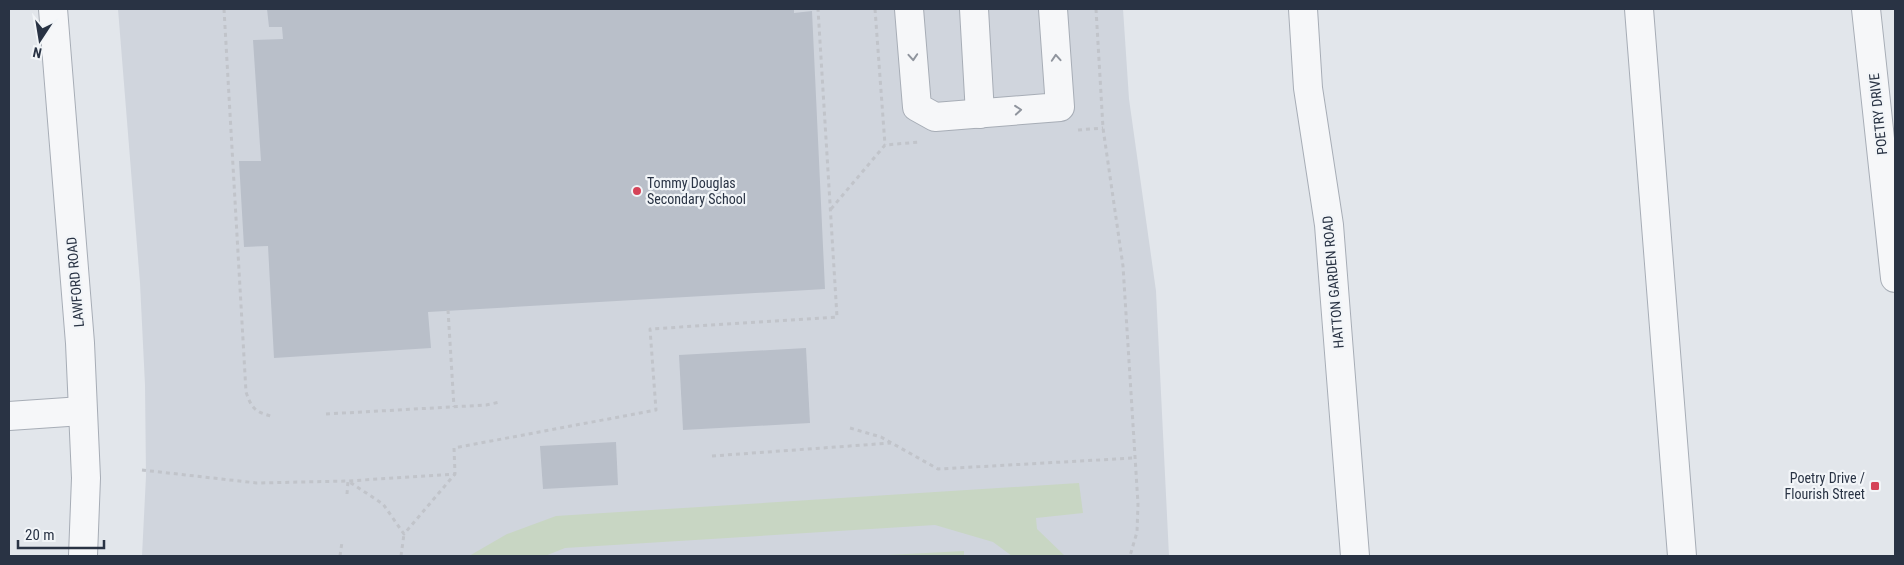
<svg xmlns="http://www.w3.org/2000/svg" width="1904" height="565" font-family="'Roboto Condensed',sans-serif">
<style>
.built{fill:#d0d5dd}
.green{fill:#c8d6c3}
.building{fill:#b9bfc9}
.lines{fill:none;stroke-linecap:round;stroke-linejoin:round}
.minor-casing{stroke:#a7adb6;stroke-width:30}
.path{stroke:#c1c4ca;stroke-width:3;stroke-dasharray:4 4;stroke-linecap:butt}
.minor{stroke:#f6f7f9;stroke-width:28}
.oneway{stroke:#90959e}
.poi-dot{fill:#d54358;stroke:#f2f5f8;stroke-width:2}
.labels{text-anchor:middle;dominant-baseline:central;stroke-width:4.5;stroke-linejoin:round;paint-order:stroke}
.street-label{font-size:14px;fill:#293344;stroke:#f2f5f8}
.poi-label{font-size:14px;fill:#293344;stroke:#f2f5f8;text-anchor:start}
</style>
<rect width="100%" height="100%" fill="#e2e6eb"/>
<!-- built -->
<path class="built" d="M118 9H1123L1129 99 1156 291 1169 556H142L146 476 145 385 140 283Z"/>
<!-- green -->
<g class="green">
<path d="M1079 483 1083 513 1036 518 1037 529 1065 556H1012L993 542 935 525 565 548 545 556H469L507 534 556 516Z"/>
<path d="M964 551V556H868Z"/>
</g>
<!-- building -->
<g class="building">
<path d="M267 9H794V13L812 11 825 289 428 312 431 348 274 358 268 246 244 247 239 161H261L253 40 283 39 282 27H269Z"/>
<path d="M806 348 810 423 683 430 679 355Z"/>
<path d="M616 442 618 485 543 489 540 446Z"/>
</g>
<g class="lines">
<!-- minor casing -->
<g class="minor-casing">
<g id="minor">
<path d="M53 9 80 343 86 478 83 556"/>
<path d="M909 9 917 107 935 117 1060 107 1053 9"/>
<path d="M974 9 980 114"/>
<path d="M1303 9 1308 88 1329 225 1355 556"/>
<path d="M1639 9 1682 556"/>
<path d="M1866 9 1895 278"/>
<path d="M9 416 82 411"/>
</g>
</g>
<!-- path -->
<g class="path">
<path d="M224 9 246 392C252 410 256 412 274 417"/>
<path d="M875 9 885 145"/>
<path d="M1096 9 1103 128 1123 266 1138 504 1137 532 1130 556"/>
<path d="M1078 130 1103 128"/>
<path d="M831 209 885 145 920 142"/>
<path d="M448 310 454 407"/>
<path d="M326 414 486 405 500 402"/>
<path d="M850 428 881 437 938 469 1134 458"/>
<path d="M712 456 891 443"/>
<path d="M142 470 257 483 348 481 455 474 454 448 656 410 650 329 837 317 818 9"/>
<path d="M347 494 348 481 383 504 404 534 455 474"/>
<path d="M340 556 342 542"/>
<path d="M401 556 404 534"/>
</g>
<!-- minor -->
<use href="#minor" class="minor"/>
</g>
<!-- one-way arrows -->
<defs><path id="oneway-chevron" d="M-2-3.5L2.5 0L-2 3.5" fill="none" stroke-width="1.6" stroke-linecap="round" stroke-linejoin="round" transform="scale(1.25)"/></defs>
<g class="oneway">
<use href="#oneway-chevron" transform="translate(913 57) rotate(86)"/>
<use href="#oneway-chevron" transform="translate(1056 58) rotate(-94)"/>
<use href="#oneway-chevron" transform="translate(1018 110) rotate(-5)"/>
</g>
<!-- markers -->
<g class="poi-dot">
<circle cx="637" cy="191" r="5"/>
<rect x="1870" y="481" width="10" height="10" rx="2.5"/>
</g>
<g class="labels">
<!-- street labels -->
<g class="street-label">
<text transform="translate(1878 114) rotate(-96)">POETRY DRIVE</text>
<text transform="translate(75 282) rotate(-95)">LAWFORD ROAD</text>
<text transform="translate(1333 282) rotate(-95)">HATTON GARDEN ROAD</text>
</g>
<!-- poi labels -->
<g class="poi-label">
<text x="647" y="183">Tommy Douglas<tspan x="647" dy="16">Secondary School</tspan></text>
<text x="1865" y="478" text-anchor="end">Poetry Drive /<tspan x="1865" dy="16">Flourish Street</tspan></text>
</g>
</g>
<!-- border -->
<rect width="1904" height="565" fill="none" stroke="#293344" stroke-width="20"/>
<!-- north arrow -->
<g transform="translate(40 40) rotate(192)" stroke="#f2f5f8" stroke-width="4" paint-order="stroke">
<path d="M0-4L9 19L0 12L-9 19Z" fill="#293344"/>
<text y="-8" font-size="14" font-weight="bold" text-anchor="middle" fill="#293344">N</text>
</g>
<!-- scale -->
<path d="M18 540v8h86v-8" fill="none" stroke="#293344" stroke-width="2.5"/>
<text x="25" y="540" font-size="15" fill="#293344" stroke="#f2f5f8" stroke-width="4" paint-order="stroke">20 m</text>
</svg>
